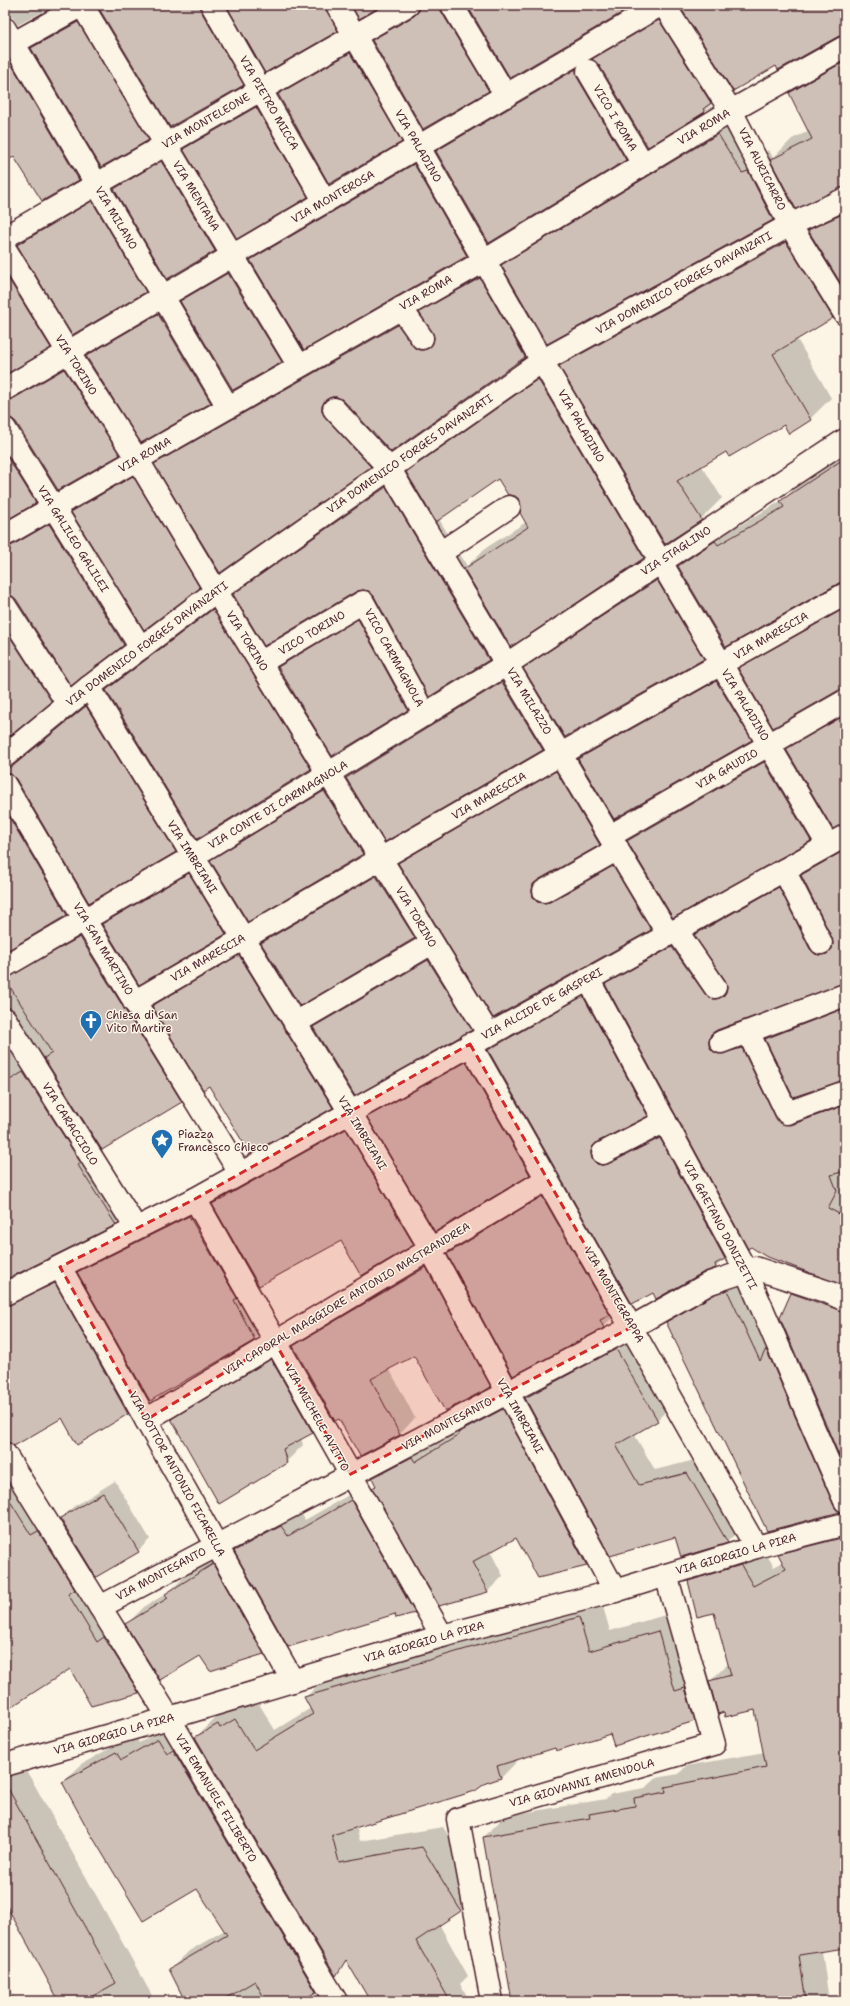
<svg xmlns="http://www.w3.org/2000/svg" width="850" height="2006" font-family="'Shantell Sans',sans-serif">
<style>
.shadow{fill:#0003;fill-rule:evenodd}
.building{fill:#cfc0b7;stroke:#4a1f2b}
.lines{fill:none;stroke-linecap:round;stroke-linejoin:round}
.minor-casing{stroke:#4a1f2b;stroke-width:25}
.tertiary-casing{stroke:#4a1f2b;stroke-width:25}
.minor{stroke:#fcf5e5;stroke-width:22}
.tertiary{stroke:#fcf5e5;stroke-width:22}
.marked{fill:#d62828;fill-opacity:0.2;stroke:#d62828;stroke-width:3;stroke-dasharray:8 5;stroke-linejoin:round}
.labels{text-anchor:middle;dominant-baseline:central;stroke-width:3;stroke-linejoin:round;paint-order:stroke}
.street-label{font-size:11px;fill:#4a1f2b;stroke:#fcf5e5}
.poi-label{font-size:11px;fill:#4a1f2b;stroke:#fcf5e5;text-anchor:start}
</style>
<rect width="100%" height="100%" fill="#fcf5e5"/>
<filter id="ink" filterUnits="userSpaceOnUse"><feTurbulence type="fractalNoise" baseFrequency=".025" numOctaves="2"/><feDisplacementMap in="SourceGraphic" scale="8" xChannelSelector="R" yChannelSelector="G"/><feConvolveMatrix kernelMatrix="1 2 1 2 8 2 1 2 1" color-interpolation-filters="sRGB"/></filter>
<g filter="url(#ink)">
<!-- shadow -->
<g class="shadow">
<path d="M5 5H56L18 25 12 17 5 16Z"/>
<path d="M98 5H381L356 11 337 30 262 65 243 84 171 126Z"/>
<path d="M418 5H633L507 71 488 90 373 40 393 20Z"/>
<path d="M674 5 722 94 705 111 648 146 645 140 626 159 486 236 467 255 251 260 272 239 436 143 439 149 458 130 597 48 598 55 610 43Z"/>
<path d="M95 6 165 122 148 139 98 160 79 179 42 200 15 155 5 160V78L38 58 32 48 49 31Z"/>
<path d="M367 36 418 124 401 141 279 95 296 78Z"/>
<path d="M845 53V186L792 200 773 219 547 343 544 337 525 357 391 451 388 447 370 466 220 572 156 464 177 443 419 304 424 310 442 291 501 257 505 263 524 244 740 113 764 153 769 150 773 158 792 139 809 131 790 93 811 72Z"/>
<path d="M273 91 324 179 307 196 184 149 201 132Z"/>
<path d="M179 145 232 233 215 250 168 278 115 189 132 172Z"/>
<path d="M109 185 162 274 145 291 69 328 50 347 10 370 12 377 83 351 86 357 104 339 176 297 227 385 210 402 138 435 119 454 54 483 36 502 10 516 12 522 68 506 72 512 89 495 150 460 216 570 199 587 143 625 124 644 71 684 70 682 51 701 11 734V740L105 688 106 691 124 673 230 593 327 752 310 769 194 832 175 851 86 895 67 914 10 947 12 954 99 919 102 925 120 907 206 857 242 916 225 933 138 984 153 1007 175 985 261 935 264 941 279 926 394 859 431 921 414 938 303 1003 316 1025 331 1010 446 943 488 1012 471 1029 351 1088 332 1107 200 1083 181 1102 96 1146 133 1206 115 1224 11 1276 12 1281 73 1266 77 1273 100 1251 210 1195 215 1203 235 1183 367 1109 371 1115 386 1100 483 1046 546 1157 529 1174 432 1225 413 1244 341 1240 259 1285 276 1318 255 1339 150 1400 147 1394 128 1413 77 1443 62 1416 5 1445V240L12 236 18 245 35 228Z"/>
<path d="M845 203V305L832 318 797 339 831 398 810 419 784 424 727 451 702 466 722 498 701 519 662 538 643 557 508 640 489 659 430 696 375 595 370 590 363 589 234 595 255 573 407 466 410 470 428 452 559 359 562 364 582 345 807 221 811 228 830 210ZM498 477 520 500 526 522 486 548 467 566 439 519Z"/>
<path d="M246 256 298 344 281 361 181 301 198 284Z"/>
<path d="M845 453V581L679 566 699 546 736 521 739 526 784 499 802 481Z"/>
<path d="M674 564 720 641 703 658 525 668 542 651Z"/>
<path d="M845 600V688L739 669 760 648Z"/>
<path d="M376 603 424 692 407 709 279 667 296 650Z"/>
<path d="M734 664 768 722 751 739 617 816 621 823 599 844 553 870 554 876 572 881 632 847 628 841 645 824 782 745 827 823 810 840 669 910 650 929 494 1017 399 863 421 842 578 751 581 757 596 742Z"/>
<path d="M520 665 560 732 543 749 385 840 347 778 364 761Z"/>
<path d="M845 708V823L787 749 808 729Z"/>
<path d="M342 774 380 837 363 854 248 920 211 861 228 844Z"/>
<path d="M845 842V982L729 1025 733 1031 762 1028 767 1038 787 1018 845 996V1079L795 1096 801 1103 845 1093V1467L792 1294 813 1272 744 1239 716 1267 653 1292 489 1050 510 1029 605 976 608 982 627 964 693 927 697 933 716 914 799 868 803 874 822 855ZM666 1096 679 1118 631 1143 613 1137 612 1133 647 1115Z"/>
<path d="M560 1180 620 1310 603 1327 448 1254 465 1237Z"/>
<path d="M441 1252 506 1371 490 1386 414 1354 389 1368 415 1418 400 1434 360 1455 339 1417 294 1347 310 1331Z"/>
<path d="M744 1274 845 1506 840 1511 768 1530 668 1322 685 1305Z"/>
<path d="M632 1335 672 1405 657 1420 634 1434 655 1470 703 1458 742 1527 727 1542 676 1536 526 1398 541 1383Z"/>
<path d="M289 1343 329 1415 312 1432 301 1438 303 1445 286 1462 173 1419 190 1402Z"/>
<path d="M518 1394 602 1550 586 1565 516 1537 490 1551 503 1576 487 1592 374 1488 377 1485 373 1478 389 1463 428 1442 430 1447Z"/>
<path d="M5 1446 50 1518 57 1514 60 1519 73 1507 115 1481 150 1539 138 1551 93 1570 86 1577 115 1624 123 1620 126 1625 144 1607 169 1592 184 1577 230 1548 280 1637 263 1654 200 1655 157 1673 138 1692 70 1668 5 1710Z"/>
<path d="M368 1484 431 1595 414 1612 395 1613 235 1551 252 1534 299 1509 305 1520Z"/>
<path d="M845 1522V1947L822 1951 829 2001H513L484 1837 505 1816 606 1799 611 1794 645 1788 655 1778 679 1774 686 1766 765 1752 756 1708 724 1711 715 1699 694 1720 611 1733 556 1747 520 1758 501 1778 356 1826 360 1841 443 1827 481 1889 460 1911 439 1924 468 1976 460 1984 470 2001H371L314 1903 286 1891 285 1892 333 1974 318 1990 307 2001H187L170 1970 189 1951 225 1930 198 1887 63 1782 82 1764 135 1734 139 1743 177 1722 185 1736 192 1732 195 1738 217 1716 239 1704 256 1699 275 1730 311 1708 305 1698 326 1677 600 1596 610 1631 679 1611 696 1671 706 1668 710 1681 729 1663 715 1612 689 1582 709 1561 761 1545 774 1567 783 1562 780 1554 800 1534Z"/>
<path d="M23 1764 155 2001H60L5 1899V1769Z"/>
<path d="M5 1980 16 2001H5Z"/>
</g>
<!-- building -->
<g class="building">
<path d="M109 5H200L201 11 244 85 170 127 100 10Z"/>
<path d="M226 5H325L338 31 265 73Z"/>
<path d="M351 5H383L359 19Z"/>
<path d="M420 5H440L441 11 489 91 423 129 372 40 414 16 419 11Z"/>
<path d="M467 5H635L510 78Z"/>
<path d="M679 5H845V35L839 36 778 70 776 66 733 91Z"/>
<path d="M659 20 711 103 703 109 705 112 648 147 599 65 592 59Z"/>
<path d="M78 22 149 140 101 167 31 48Z"/>
<path d="M350 53 402 142 329 184 278 94Z"/>
<path d="M5 60H9L79 180 42 201 14 157 5 161Z"/>
<path d="M845 61V187L796 209 770 160 812 139 789 93Z"/>
<path d="M576 69 577 77 626 160 489 243 436 151Z"/>
<path d="M256 107 308 197 237 239 183 149Z"/>
<path d="M718 134 742 173 748 171 773 220 547 344 501 265Z"/>
<path d="M161 161 215 251 167 279 114 189Z"/>
<path d="M414 164 467 256 304 350 250 260Z"/>
<path d="M92 201 146 292 72 335 17 245Z"/>
<path d="M845 213V290L808 230Z"/>
<path d="M786 242 833 318 773 354 811 420 789 434 784 425 729 457 726 452 677 481 702 520 665 544 559 366Z"/>
<path d="M5 273 51 348 5 375Z"/>
<path d="M228 273 282 362 233 390 180 301Z"/>
<path d="M480 278 525 357 391 452 343 400 337 397H332L326 400 322 406V411L325 417 371 467 220 573 154 464 398 325 416 349 423 350 429 348 433 343 434 337 419 312Z"/>
<path d="M158 314 211 403 141 443 86 356Z"/>
<path d="M64 369 120 455 58 490 16 422 11 418 5 417V401L11 400Z"/>
<path d="M538 379 644 558 511 647 464 569 528 527 520 513 521 507 520 500 515 496 508 495 498 479 436 522 406 472Z"/>
<path d="M5 453 36 503 5 521Z"/>
<path d="M845 458V582L839 583 726 647 678 566 715 541 718 545 784 507 780 501Z"/>
<path d="M133 476 200 588 144 630 71 512Z"/>
<path d="M386 487 489 660 429 697 374 596 369 591 363 590 357 591 264 646 233 594Z"/>
<path d="M49 524 124 645 71 686 16 599 11 595 5 594V547L11 546Z"/>
<path d="M657 580 704 659 565 737 523 668Z"/>
<path d="M845 608V689L839 690 773 728 738 668Z"/>
<path d="M213 609 311 769 197 839 106 690Z"/>
<path d="M358 619 408 710 332 756 278 667Z"/>
<path d="M5 629 52 702 5 740Z"/>
<path d="M716 681 752 740 614 819 578 759Z"/>
<path d="M502 682 543 750 385 842 346 778Z"/>
<path d="M86 706 176 852 89 903 16 779 11 774 5 773V768L13 766Z"/>
<path d="M845 715V824L833 829 786 749Z"/>
<path d="M764 762 811 841 673 918 627 841Z"/>
<path d="M556 771 600 845 538 880 533 884 532 891 533 897 537 902 544 903 550 902 613 866 651 930 493 1018 398 863Z"/>
<path d="M324 791 363 854 248 922 210 860Z"/>
<path d="M5 810 67 915 5 952Z"/>
<path d="M845 850V983L717 1030 711 1034 709 1040V1046L713 1051 719 1054 742 1048 776 1118 780 1123 791 1125 845 1105V1171L831 1175 837 1191 828 1208 845 1217V1286L765 1256 751 1247 748 1249 605 984 672 947 705 994 709 998 716 999 722 997 726 992 727 986 725 980 694 935 779 887 810 949 815 954 820 955 827 954 832 949 833 944 832 938 801 875Z"/>
<path d="M189 873 226 934 139 985 102 924Z"/>
<path d="M376 876 415 938 300 1006 261 943Z"/>
<path d="M80 937 182 1102 102 1150 44 1058 52 1053 5 979Z"/>
<path d="M239 955 333 1108 250 1154 209 1086 203 1090 152 1006Z"/>
<path d="M428 960 472 1030 355 1096 313 1027Z"/>
<path d="M583 996 648 1116 597 1142 592 1147 591 1152 592 1159 597 1164 602 1165 608 1164 660 1138 725 1259 715 1264 716 1268 704 1272 656 1299 653 1293 632 1304 488 1050Z"/>
<path d="M845 1008V1080L793 1097 765 1039Z"/>
<path d="M466 1062 530 1175 435 1232 367 1117Z"/>
<path d="M23 1072 81 1163 78 1165 116 1225 5 1280V1083Z"/>
<path d="M346 1129 414 1245 361 1276 341 1241 259 1286 212 1204Z"/>
<path d="M542 1196 610 1315 600 1320 604 1328 513 1376 447 1254Z"/>
<path d="M189 1216 237 1298 234 1300 255 1340 150 1401 77 1272Z"/>
<path d="M426 1267 491 1387 445 1411 414 1356 371 1379 400 1435 360 1456 339 1419 335 1421 293 1346Z"/>
<path d="M55 1283 128 1414 77 1445 62 1418 14 1446 5 1442V1306Z"/>
<path d="M727 1290 760 1361 766 1349 834 1506 840 1512 767 1531 666 1322 715 1294Z"/>
<path d="M791 1293 845 1312V1469L780 1318Z"/>
<path d="M616 1349 658 1421 616 1445 639 1485 687 1473 728 1543 681 1557 675 1537 610 1556 525 1398Z"/>
<path d="M271 1359 313 1433 283 1449 287 1463 219 1504 171 1419Z"/>
<path d="M503 1409 587 1566 538 1578 516 1538 472 1562 488 1592 439 1606 372 1488 376 1486 372 1478 412 1457 415 1462 459 1435 458 1433Z"/>
<path d="M5 1493 31 1535 38 1531 75 1590 68 1594 97 1642 104 1637 139 1693 91 1706 70 1669 5 1711Z"/>
<path d="M103 1493 139 1552 96 1577 60 1518Z"/>
<path d="M351 1500 415 1613 396 1618 395 1614 288 1647 234 1551 281 1526 288 1536Z"/>
<path d="M845 1537V1948L799 1955 806 2001H512L483 1837 590 1818 589 1814 635 1806 634 1798 666 1792 665 1787 766 1767 755 1710 725 1717 724 1712 718 1714 709 1681 731 1675 714 1613 697 1617 688 1581 741 1565 753 1586 786 1569 778 1554Z"/>
<path d="M213 1564 264 1654 210 1671 200 1656 160 1680 125 1624 168 1598 165 1594Z"/>
<path d="M579 1617 589 1651 658 1631 675 1691 685 1688 695 1721 614 1746 610 1734 556 1751 555 1748 497 1766 501 1778 486 1783 475 1791 332 1835 339 1862 422 1847 461 1911 416 1941 450 2001H370L346 1960 336 1976 195 1737 218 1724 220 1728 235 1719 254 1750 313 1714 304 1697 510 1636V1637Z"/>
<path d="M158 1739 167 1754 173 1750 316 1992 301 2001H266L255 1981 221 2001H185L169 1969 227 1935 197 1889 143 1921 87 1828 62 1782 116 1752 121 1760Z"/>
<path d="M5 1783 116 1983 84 2001H59L5 1903Z"/>
</g>
<g class="lines">
<!-- minor casing -->
<g class="minor-casing">
<g id="minor">
<path d="M82 5 299 366"/>
<path d="M212 5 325 202"/>
<path d="M337 5 542 361 828 845"/>
<path d="M452 5 506 96"/>
<path d="M664 5 731 111 790 225 845 314"/>
<path d="M5 29 228 407"/>
<path d="M5 48 82 5"/>
<path d="M588 71 643 164"/>
<path d="M5 237 408 5"/>
<path d="M5 249 68 352 137 459 216 591 488 1033"/>
<path d="M401 308 422 338"/>
<path d="M5 389 660 5"/>
<path d="M334 409 389 468 668 934"/>
<path d="M5 429 141 648"/>
<path d="M5 535 484 261 731 111 845 47"/>
<path d="M440 553 509 507"/>
<path d="M5 606 68 704"/>
<path d="M260 663 363 602 425 715"/>
<path d="M89 687 350 1112 426 1241 615 1591"/>
<path d="M5 756 89 687 216 591 542 361 790 225 845 199"/>
<path d="M5 785 84 919 240 1173"/>
<path d="M610 836 845 701"/>
<path d="M784 870 821 943"/>
<path d="M544 891 618 849"/>
<path d="M676 930 715 987"/>
<path d="M5 966 192 857 507 664 845 440"/>
<path d="M588 979 746 1271 845 1501"/>
<path d="M134 1002 561 754 845 594"/>
<path d="M5 1019 136 1228"/>
<path d="M295 1023 432 943"/>
<path d="M748 1032 787 1113 845 1092"/>
<path d="M721 1042 845 995"/>
<path d="M470 1044 756 1547"/>
<path d="M603 1153 665 1121"/>
<path d="M195 1199 442 1636"/>
<path d="M60 1267 293 1681"/>
<path d="M146 1420 547 1179"/>
<path d="M5 1454 169 1718 336 2001"/>
<path d="M100 1607 632 1327 710 1283 755 1268 828 1292 845 1300"/>
<path d="M492 2001 458 1819 714 1744 666 1575"/>
</g>
</g>
<!-- tertiary casing -->
<g class="tertiary-casing">
<g id="tertiary">
<path d="M5 1294 195 1199 845 836"/>
<path d="M5 1765 169 1718 442 1636 615 1591 756 1547 845 1524"/>
</g>
</g>
<!-- minor -->
<use href="#minor" class="minor"/>
<!-- tertiary -->
<use href="#tertiary" class="tertiary"/>
</g>
</g>
<!-- marked area -->
<path class="marked" d="M470 1044 632 1327 349 1475 275 1342 146 1420 60 1267 195 1199Z"/>
<!-- icons -->
<defs>
<g id="church-pin" transform="scale(1.15)"><path d="M0 17L-7.5 6A9.5 9.5 0 1 1 7.5 6Z" fill="#1f6fb2" stroke="#fcf5e5"/><path d="M-1.2-6h2.4v3.5h3.3v2.4h-3.3V6h-2.4V-.1h-3.3v-2.4h3.3Z" fill="#fff"/></g>
<g id="sight-pin" transform="scale(1.15)"><path d="M0 17L-7.5 6A9.5 9.5 0 1 1 7.5 6Z" fill="#1f6fb2" stroke="#fcf5e5"/><path d="M0-6L1.8-2.2L6-1.7L2.9 1.2L3.7 5.4L0 3.3L-3.7 5.4L-2.9 1.2L-6-1.7L-1.8-2.2Z" fill="#fff"/></g>
</defs>
<g fill-rule="evenodd">
<use href="#church-pin" x="91" y="1021"/>
<use href="#sight-pin" x="162" y="1140"/>
</g>
<g class="labels">
<!-- street labels -->
<g class="street-label">
<text transform="translate(269 103) rotate(60)">VIA PIETRO MICCA</text>
<text transform="translate(615 118) rotate(59)">VICO I ROMA</text>
<text transform="translate(206 121) rotate(-30)">VIA MONTELEONE</text>
<text transform="translate(704 127) rotate(-31)">VIA ROMA</text>
<text transform="translate(418 146) rotate(60)">VIA PALADINO</text>
<text transform="translate(762 169) rotate(63)">VIA AURICARRO</text>
<text transform="translate(196 196) rotate(59)">VIA MENTANA</text>
<text transform="translate(333 197) rotate(-30)">VIA MONTEROSA</text>
<text transform="translate(116 218) rotate(59)">VIA MILANO</text>
<text transform="translate(684 283) rotate(-29)">VIA DOMENICO FORGES DAVANZATI</text>
<text transform="translate(426 293) rotate(-30)">VIA ROMA</text>
<text transform="translate(76 365) rotate(58)">VIA TORINO</text>
<text transform="translate(581 426) rotate(60)">VIA PALADINO</text>
<text transform="translate(410 454) rotate(-35)">VIA DOMENICO FORGES DAVANZATI</text>
<text transform="translate(145 455) rotate(-30)">VIA ROMA</text>
<text transform="translate(73 539) rotate(58)">VIA GALILEO GALILEI</text>
<text transform="translate(676 551) rotate(-33)">VIA STAGLINO</text>
<text transform="translate(312 633) rotate(-31)">VICO TORINO</text>
<text transform="translate(771 636) rotate(-30)">VIA MARESCIA</text>
<text transform="translate(247 641) rotate(58)">VIA TORINO</text>
<text transform="translate(147 644) rotate(-37)">VIA DOMENICO FORGES DAVANZATI</text>
<text transform="translate(394 658) rotate(61)">VICO CARMAGNOLA</text>
<text transform="translate(529 701) rotate(59)">VIA MILAZZO</text>
<text transform="translate(745 705) rotate(59)">VIA PALADINO</text>
<text transform="translate(727 769) rotate(-30)">VIA GAUDIO</text>
<text transform="translate(489 796) rotate(-30)">VIA MARESCIA</text>
<text transform="translate(278 805) rotate(-31)">VIA CONTE DI CARMAGNOLA</text>
<text transform="translate(192 857) rotate(58)">VIA IMBRIANI</text>
<text transform="translate(416 917) rotate(59)">VIA TORINO</text>
<text transform="translate(103 949) rotate(59)">VIA SAN MARTINO</text>
<text transform="translate(208 958) rotate(-30)">VIA MARESCIA</text>
<text transform="translate(542 1004) rotate(-29)">VIA ALCIDE DE GASPERI</text>
<text transform="translate(70 1124) rotate(58)">VIA CARACCIOLO</text>
<text transform="translate(362 1133) rotate(59)">VIA IMBRIANI</text>
<text transform="translate(720 1225) rotate(62)">VIA GAETANO DONIZETTI</text>
<text transform="translate(614 1295) rotate(60)">VIA MONTEGRAPPA</text>
<text transform="translate(347 1299) rotate(-31)">VIA CAPORAL MAGGIORE ANTONIO MASTRANDREA</text>
<text transform="translate(520 1416) rotate(61)">VIA IMBRIANI</text>
<text transform="translate(317 1418) rotate(61)">VIA MICHELE AVITTO</text>
<text transform="translate(447 1424) rotate(-28)">VIA MONTESANTO</text>
<text transform="translate(177 1474) rotate(61)">VIA DOTTOR ANTONIO FICARELLA</text>
<text transform="translate(736 1554) rotate(-16)">VIA GIORGIO LA PIRA</text>
<text transform="translate(161 1574) rotate(-28)">VIA MONTESANTO</text>
<text transform="translate(424 1642) rotate(-16)">VIA GIORGIO LA PIRA</text>
<text transform="translate(114 1734) rotate(-16)">VIA GIORGIO LA PIRA</text>
<text transform="translate(582 1783) rotate(-16)">VIA GIOVANNI AMENDOLA</text>
<text transform="translate(216 1798) rotate(59)">VIA EMANUELE FILIBERTO</text>
</g>
<!-- poi labels -->
<g class="poi-label">
<text x="106" y="1015">Chiesa di San<tspan x="106" dy="13">Vito Martire</tspan></text>
<text x="178" y="1134">Piazza<tspan x="178" dy="13">Francesco Chieco</tspan></text>
</g>
</g>
<!-- margin -->
<rect width="850" height="2006" fill="none" stroke="#fcf5e5" stroke-width="20"/>
<rect x="10" y="10" width="830" height="1986" fill="none" stroke="#4a1f2b" stroke-width="1.5" filter="url(#ink)"/>
</svg>
